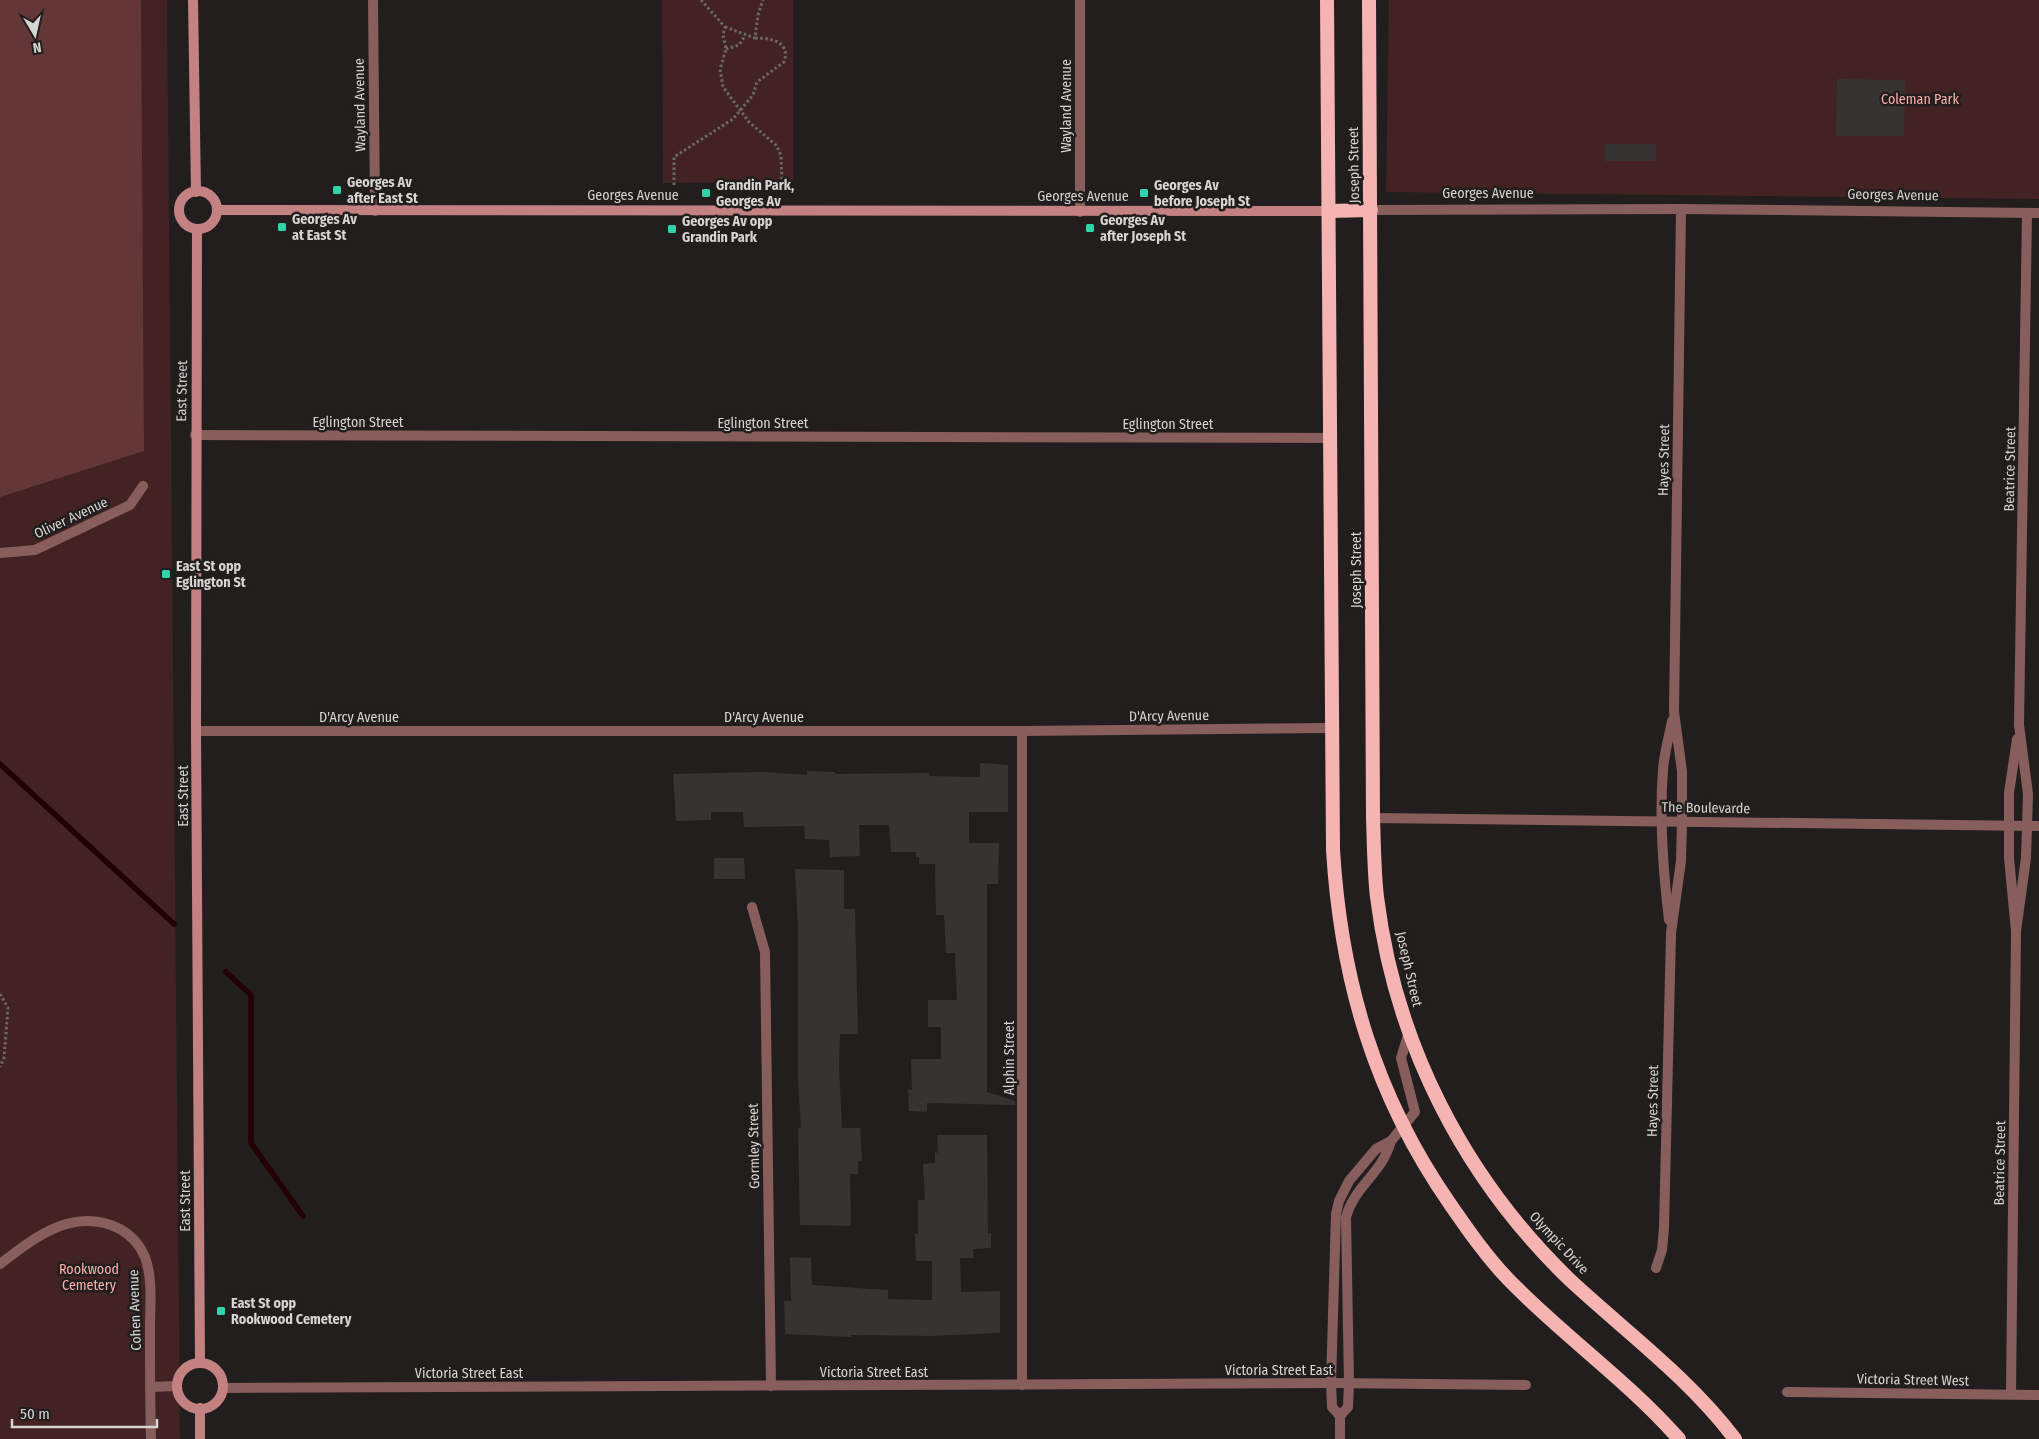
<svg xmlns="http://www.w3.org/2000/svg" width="2039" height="1439" font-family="'Fira Sans Condensed',sans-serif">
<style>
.green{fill:#432223}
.forest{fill:#633737}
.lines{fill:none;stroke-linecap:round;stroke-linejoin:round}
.stream{stroke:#220003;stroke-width:5.5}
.building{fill:#373333}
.path{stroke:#6b6868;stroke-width:3;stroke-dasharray:2.5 2.5;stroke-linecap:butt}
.service{stroke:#885e5d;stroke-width:10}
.minor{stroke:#885e5d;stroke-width:10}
.tertiary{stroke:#885e5d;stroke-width:10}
.secondary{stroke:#c48181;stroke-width:10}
.trunk{stroke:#f5b4b2;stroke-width:14}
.poi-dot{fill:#31d4a9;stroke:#221e1e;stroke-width:2}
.labels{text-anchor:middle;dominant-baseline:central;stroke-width:5;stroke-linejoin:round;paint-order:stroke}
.park-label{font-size:14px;fill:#fcaead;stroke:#221e1e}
.street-label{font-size:14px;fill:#d7d4d4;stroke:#221e1e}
.poi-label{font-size:14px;font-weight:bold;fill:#d7d4d4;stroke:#221e1e;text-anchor:start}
</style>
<rect width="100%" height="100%" fill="#221e1e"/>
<!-- green -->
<g class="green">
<path d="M0 0H167L180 1439H0Z"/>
<path d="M662 0H793V182L663 183Z"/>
<path d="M1389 0H2039V199L1386 192Z"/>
</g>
<!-- forest -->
<path class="forest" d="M0 0H141L144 451 0 497Z"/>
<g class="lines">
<!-- stream -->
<g class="stream">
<path d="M0 764 174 924"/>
<path d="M226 972 251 995V1143L303 1216"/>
</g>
</g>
<!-- building -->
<g class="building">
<path d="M1837 79 1905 80 1904 136H1836Z"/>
<rect x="1605" y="144" width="51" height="17"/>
<path d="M980 763 1008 765V812H969V843H999L998 884H987V1092L1015 1101V1105L927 1103V1112L909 1111 908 1089 912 1090 911 1059H941V1027H928V1000H957L955 953H946L944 915H936L935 864H919V857H916V852H891L889 825H859L860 856 830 857 829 840 805 839 804 826 744 827 743 812H711V820L676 821 673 774 761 772 807 775V771L835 772V774L929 773V776L980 777Z"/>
<path d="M714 858H744L745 879H714Z"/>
<path d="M795 869 844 870V909H855L858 1034H840L839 1066 842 1128H860L862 1161H858V1174H850L851 1226 800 1225 798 1128H801L798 1080V926Z"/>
<path d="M937 1135H987L988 1233H991V1248L973 1249 974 1258H960L961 1292 1000 1291V1333L932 1336 851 1335V1337L785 1334 784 1301H791L790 1257 811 1258 812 1285 888 1290V1299L932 1300V1263L931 1261H916L915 1234H918V1200H925L923 1164 935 1163V1152L938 1153Z"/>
</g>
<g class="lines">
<!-- path -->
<g class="path">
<path d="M701 0 725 27 723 35 726 49 720 69 723 87 749 122 777 146 781 156 782 185"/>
<path d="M725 27 755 38 758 15 763 0"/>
<path d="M726 49 739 45 745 36"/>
<path d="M674 185V157L733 119 753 95 757 82 784 62C791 41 770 38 755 38"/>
<path d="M0 994 8 1008 4 1058 0 1067"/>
</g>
<!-- service -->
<path class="service" d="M0 553 35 550 130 505 143 486"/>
<!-- minor -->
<g class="minor">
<path d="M373 0 375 211"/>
<path d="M1080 0V212"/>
<path d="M1371 210 1681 209 2039 213"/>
<path d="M195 435 1330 438"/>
<path d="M196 731H1022L1332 728"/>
<path d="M1022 731V1385"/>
<path d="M1373 818 2039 826"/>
<path d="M752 907 765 952 771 1386"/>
<path d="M1669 920C1663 870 1659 820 1663 770 1664 754 1669 737 1672 721"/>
<path d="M2016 931 2026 858 2028 794 2019 725 2027 213"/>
<path d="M0 1264C35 1237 74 1206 120 1229 131 1235 140 1245 145 1257 153 1279 150 1305 150 1328 150 1365 150 1402 151 1439"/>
<path d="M1656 1268 1662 1250 1664 1228 1671 933 1681 861 1682 821V771L1674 712 1681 209"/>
<path d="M150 1387 177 1386"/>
<path d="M223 1388 1331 1383 1526 1385"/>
<path d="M1787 1392 2039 1395"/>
<path d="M2011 1394 2016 931 2009 858V793L2017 739"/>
</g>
<!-- tertiary -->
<g class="tertiary">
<path d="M1340 1416 1348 1407 1349 1383 1346 1217C1355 1185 1382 1174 1391 1141"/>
<path d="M1340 1439V1416L1332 1407 1331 1383 1336 1214 1339 1201 1349 1181 1376 1149 1391 1141 1415 1112 1401 1058 1409 1032"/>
</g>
<!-- secondary -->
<g class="secondary">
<path d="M193 0 196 192"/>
<circle cx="198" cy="210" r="19"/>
<path d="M217 210 1329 211"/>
<path d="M197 229 196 731 200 1363"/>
<circle cx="200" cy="1386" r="23"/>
<path d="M200 1439V1408"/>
</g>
<!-- trunk -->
<g class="trunk">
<path d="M1327 0 1333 850C1341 981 1375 1096 1450 1204 1468 1230 1486 1256 1508 1279 1562 1335 1627 1380 1679 1439"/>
<path d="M1369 0 1373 818C1374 844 1374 871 1377 897 1395 1043 1464 1178 1570 1280 1626 1332 1688 1377 1735 1439"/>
<path d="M1329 211 1371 210"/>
</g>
</g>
<!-- markers -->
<g class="poi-dot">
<rect x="332" y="185" width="10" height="10" rx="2.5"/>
<rect x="701" y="188" width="10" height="10" rx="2.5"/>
<rect x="1139" y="188" width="10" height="10" rx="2.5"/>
<rect x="277" y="222" width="10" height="10" rx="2.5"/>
<rect x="1085" y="223" width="10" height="10" rx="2.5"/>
<rect x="667" y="224" width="10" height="10" rx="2.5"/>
<rect x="161" y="569" width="10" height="10" rx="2.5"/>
<rect x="216" y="1306" width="10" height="10" rx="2.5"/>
</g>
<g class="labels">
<!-- park labels -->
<g class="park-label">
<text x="1920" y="99">Coleman Park</text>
<text x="89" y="1269">Rookwood<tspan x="89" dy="16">Cemetery</tspan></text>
</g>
<!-- street labels -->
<g class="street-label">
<text transform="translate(360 105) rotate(-91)">Wayland Avenue</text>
<text transform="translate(1066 106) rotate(-90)">Wayland Avenue</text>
<text transform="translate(1354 165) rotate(-91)">Joseph Street</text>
<text x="1488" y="193">Georges Avenue</text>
<text x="633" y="195">Georges Avenue</text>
<text transform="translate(1893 195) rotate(1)">Georges Avenue</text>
<text x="1083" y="196">Georges Avenue</text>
<text transform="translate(182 391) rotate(-89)">East Street</text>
<text x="358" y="422">Eglington Street</text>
<text x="763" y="423">Eglington Street</text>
<text x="1168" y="424">Eglington Street</text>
<text transform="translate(1664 460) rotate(-89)">Hayes Street</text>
<text transform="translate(2010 469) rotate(-89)">Beatrice Street</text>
<text transform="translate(71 518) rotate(-25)">Oliver Avenue</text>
<text transform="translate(1356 570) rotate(-90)">Joseph Street</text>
<text transform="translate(1169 716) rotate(-1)">D'Arcy Avenue</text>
<text x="359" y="717">D'Arcy Avenue</text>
<text x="764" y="717">D'Arcy Avenue</text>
<text transform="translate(183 796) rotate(-90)">East Street</text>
<text transform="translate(1706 808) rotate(1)">The Boulevarde</text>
<text transform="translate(1409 969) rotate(77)">Joseph Street</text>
<text transform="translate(1009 1058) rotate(-90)">Alphin Street</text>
<text transform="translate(1653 1101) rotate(-89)">Hayes Street</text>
<text transform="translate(754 1146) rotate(-91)">Gormley Street</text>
<text transform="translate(2000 1163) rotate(-89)">Beatrice Street</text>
<text transform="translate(185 1201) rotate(-90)">East Street</text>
<text transform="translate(1559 1243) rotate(47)">Olympic Drive</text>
<text transform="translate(135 1310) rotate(-92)">Cohen Avenue</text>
<text x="1279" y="1370">Victoria Street East</text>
<text x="874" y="1372">Victoria Street East</text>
<text x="469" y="1373">Victoria Street East</text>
<text transform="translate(1913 1380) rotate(1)">Victoria Street West</text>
</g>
<!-- poi labels -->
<g class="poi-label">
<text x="347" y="182">Georges Av<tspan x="347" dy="16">after East St</tspan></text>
<text x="716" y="185">Grandin Park,<tspan x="716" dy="16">Georges Av</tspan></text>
<text x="1154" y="185">Georges Av<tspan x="1154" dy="16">before Joseph St</tspan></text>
<text x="292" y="219">Georges Av<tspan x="292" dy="16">at East St</tspan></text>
<text x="1100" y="220">Georges Av<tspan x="1100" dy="16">after Joseph St</tspan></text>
<text x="682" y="221">Georges Av opp<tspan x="682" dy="16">Grandin Park</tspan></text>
<text x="176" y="566">East St opp<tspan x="176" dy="16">Eglington St</tspan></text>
<text x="231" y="1303">East St opp<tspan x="231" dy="16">Rookwood Cemetery</tspan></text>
</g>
</g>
<!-- north arrow -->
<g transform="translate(35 35) rotate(171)" stroke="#221e1e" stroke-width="4" paint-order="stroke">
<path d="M0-4L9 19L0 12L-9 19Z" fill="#d7d4d4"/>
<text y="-8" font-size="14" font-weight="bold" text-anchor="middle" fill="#d7d4d4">N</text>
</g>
<!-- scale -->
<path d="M12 1419v8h145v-8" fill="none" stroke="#d7d4d4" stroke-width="2.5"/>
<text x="20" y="1419" font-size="15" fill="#d7d4d4" stroke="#221e1e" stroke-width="4" paint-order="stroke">50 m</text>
</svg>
